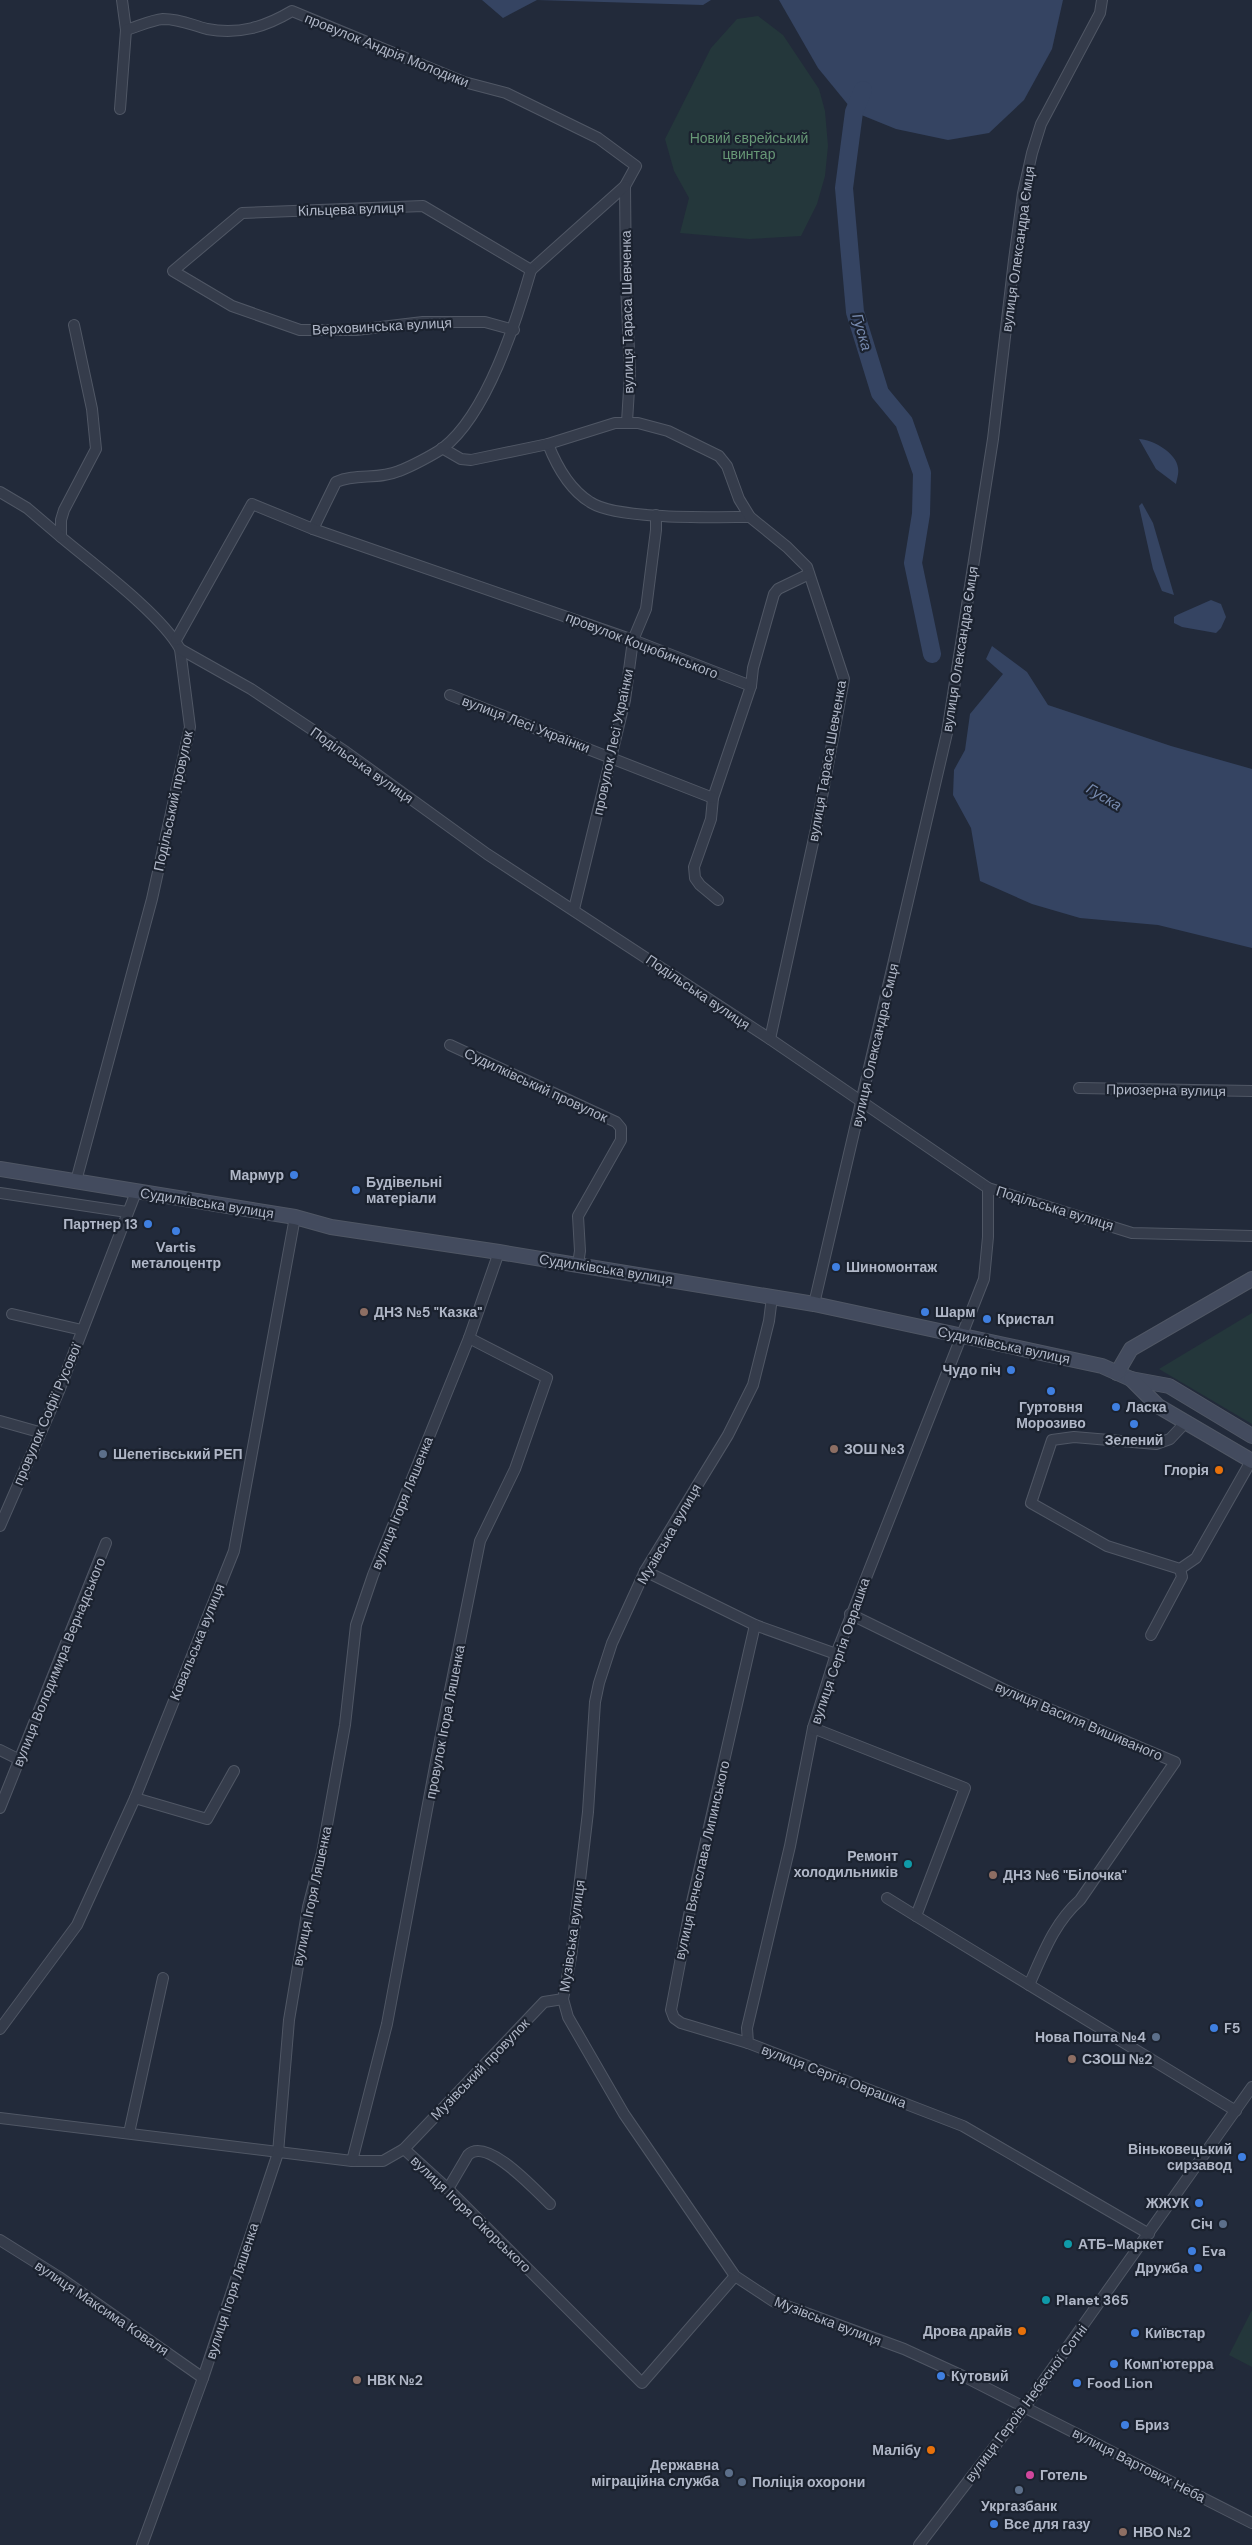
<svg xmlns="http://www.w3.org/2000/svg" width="1252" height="2545" font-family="'DM Sans',sans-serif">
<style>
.green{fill:#24373b}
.water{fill:#354462}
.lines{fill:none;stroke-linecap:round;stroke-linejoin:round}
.river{stroke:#354462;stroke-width:18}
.street-casing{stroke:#505765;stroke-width:12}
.secondary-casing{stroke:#505765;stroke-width:16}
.street{stroke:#353c4b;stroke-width:10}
.secondary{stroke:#434b5e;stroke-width:14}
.shop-dot{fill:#3f7fe0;stroke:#1b222f;stroke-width:2}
.education-dot{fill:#8d6e63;stroke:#1b222f;stroke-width:2}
.service-dot{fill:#5c6f8a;stroke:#1b222f;stroke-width:2}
.food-dot{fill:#e8710a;stroke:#1b222f;stroke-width:2}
.culture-dot{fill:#0f9aa8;stroke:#1b222f;stroke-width:2}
.hotel-dot{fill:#d1479c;stroke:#1b222f;stroke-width:2}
.labels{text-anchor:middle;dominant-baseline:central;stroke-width:4.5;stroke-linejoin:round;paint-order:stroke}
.street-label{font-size:14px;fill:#b0b7c7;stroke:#1b222f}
.park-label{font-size:14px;fill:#679876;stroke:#1b222f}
.poi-label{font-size:14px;font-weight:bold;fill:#b0b7c7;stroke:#1b222f;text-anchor:start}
.water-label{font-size:15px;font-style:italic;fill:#788baf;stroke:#1b222f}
</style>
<rect width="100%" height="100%" fill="#222a3a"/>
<!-- green -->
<g class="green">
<path d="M758 16 783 35 819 89 825 111 828 146 825 176 817 204 801 236 749 239 680 233 689 198 674 171 665 139 711 48 737 19Z"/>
<path d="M1252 1313V1424L1159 1369Z"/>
<path d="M1252 2310V2367L1229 2355Z"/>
</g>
<!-- water -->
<g class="water">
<path d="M482 0H711L703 5 537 0 503 18Z"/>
<path d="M779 0H1063L1052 49 1024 100 989 133 948 140 896 129 854 112 818 68Z"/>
<path d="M1139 439C1152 439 1177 453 1178 468 1179 473 1177 479 1176 484L1156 469Z"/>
<path d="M1142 503 1153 523 1174 595 1162 591 1153 569 1139 506Z"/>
<path d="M1211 600 1221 604 1226 617 1221 628 1216 633 1182 627 1174 623V617L1177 615Z"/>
<path d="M992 646 1027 672 1048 705 1171 746 1252 769V948L1158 925 1080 918 1032 904 980 881 971 828 953 795 954 770 965 750 970 714 1003 674 986 659Z"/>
</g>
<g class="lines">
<!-- river -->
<path class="river" d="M863 90 854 112 844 188 855 312 880 393 904 422 922 473 921 514 913 563 932 654"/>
<!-- street casing -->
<g class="street-casing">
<g id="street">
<path d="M122 0 126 30"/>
<path d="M120 109 126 30C137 27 151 20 163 19 181 19 191 25 207 29 239 35 265 27 292 11L464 82 506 93 598 138 636 166 625 186 626 285 630 373 627 422"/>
<path d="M74 325 92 409 96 449 64 510 61 520V537C93 564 161 614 180 649L190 727 152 899 76 1181"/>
<path d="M514 330 485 322H423L356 330H300L232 306 173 271 242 213 423 206 531 270 625 186"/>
<path d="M548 444C557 467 569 489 590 502 616 520 715 517 750 517"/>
<path d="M442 448 461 459 471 460 548 444 615 423H638L668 431 719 456 727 466 739 499 750 517 787 547 807 567 844 679 816 829 770 1039"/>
<path d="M0 492 27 508 61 537"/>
<path d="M313 529 336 482C356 473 378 480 399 471 410 467 433 455 443 448 487 414 516 322 531 270"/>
<path d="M176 640 252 504 313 529 633 640 751 686 713 798 711 819 694 867 695 878 700 885 718 900"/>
<path d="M180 649 251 689 346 752 487 854 770 1039 988 1188 1132 1233 1252 1236"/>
<path d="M751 686 753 668 774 594 778 589 809 574"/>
<path d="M450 695 713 798"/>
<path d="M574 909 625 700 633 640 646 609 656 530V515"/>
<path d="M450 1045 616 1122 621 1128V1140L578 1216 580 1251 578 1264"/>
<path d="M1079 1088 1252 1091"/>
<path d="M988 1188V1237L984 1279 836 1654 813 1728 790 1846 747 2028 748 2043 963 2126 1149 2234"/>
<path d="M0 1193 127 1212"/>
<path d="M772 1297 769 1321 753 1385 728 1435 645 1571 612 1643 599 1683 595 1702 588 1812 571 1957 563 1999 568 2017 624 2114 735 2276 773 2301 904 2349 965 2377 1252 2523"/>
<path d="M814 1304 947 733 993 439 1014 260 1023 193 1032 153 1041 124 1100 13 1102 0"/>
<path d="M12 1314 82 1330"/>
<path d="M0 1421 39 1432"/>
<path d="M1186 1422 1170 1439 1156 1444 1074 1437 1052 1440 1031 1503 1107 1546 1180 1569 1196 1558 1251 1461"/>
<path d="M0 1526 59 1391 136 1192"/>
<path d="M645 1571 755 1625 836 1654"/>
<path d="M850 1614 1011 1693 1175 1762 1080 1900C1054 1923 1043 1954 1029 1985"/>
<path d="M1151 1635 1182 1577 1180 1569"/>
<path d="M813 1728 965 1788 916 1916 1236 2111"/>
<path d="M0 1750 20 1760"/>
<path d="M135 1798 207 1819 234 1771"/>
<path d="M0 1808 106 1543"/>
<path d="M887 1898 916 1916"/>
<path d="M0 2029 77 1925 135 1798 234 1551 295 1217"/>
<path d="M748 2043 681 2023 674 2018 671 2010 689 1915 755 1625"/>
<path d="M0 2118 352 2161H383L404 2149 448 2189 642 2383 735 2276"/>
<path d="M129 2133 163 1978"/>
<path d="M404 2149 544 2002 563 1999"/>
<path d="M352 2161 387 2024 439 1745 480 1541 515 1469 547 1378 469 1338"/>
<path d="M448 2189 468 2155C487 2136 536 2191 550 2204"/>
<path d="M0 2240 59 2277 203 2378"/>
<path d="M142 2545 203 2378 278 2153 289 2020 308 1907 322 1853 345 1725 356 1625 373 1575 469 1338 499 1252"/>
<path d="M919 2545 1025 2407 1252 2087"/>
</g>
</g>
<!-- secondary casing -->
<g class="secondary-casing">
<g id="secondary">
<path d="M0 1169 295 1217 331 1227 499 1252 814 1304 1102 1366 1131 1379 1169 1386 1252 1436"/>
<path d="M1117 1373 1131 1349 1252 1279"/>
<path d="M1131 1379 1158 1406 1252 1461"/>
</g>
</g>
<!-- street -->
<use href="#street" class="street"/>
<!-- secondary -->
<use href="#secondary" class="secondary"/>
</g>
<!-- markers -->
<g class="shop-dot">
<circle cx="294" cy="1175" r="5"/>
<circle cx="356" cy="1190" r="5"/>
<circle cx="148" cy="1224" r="5"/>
<circle cx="176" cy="1231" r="5"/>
<circle cx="836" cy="1267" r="5"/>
<circle cx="925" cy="1312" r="5"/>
<circle cx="987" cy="1319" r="5"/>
<circle cx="1011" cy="1370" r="5"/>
<circle cx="1051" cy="1391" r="5"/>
<circle cx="1116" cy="1407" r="5"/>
<circle cx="1134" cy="1424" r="5"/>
<circle cx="1214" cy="2028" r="5"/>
<circle cx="1242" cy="2157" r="5"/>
<circle cx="1199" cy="2203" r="5"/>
<circle cx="1192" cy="2251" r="5"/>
<circle cx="1198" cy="2268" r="5"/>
<circle cx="1135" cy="2333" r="5"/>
<circle cx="1114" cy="2364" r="5"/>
<circle cx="941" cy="2376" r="5"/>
<circle cx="1077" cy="2383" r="5"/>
<circle cx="1125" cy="2425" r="5"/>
<circle cx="994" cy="2524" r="5"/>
</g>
<g class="education-dot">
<circle cx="364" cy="1312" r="5"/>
<circle cx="834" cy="1449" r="5"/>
<circle cx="993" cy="1875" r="5"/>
<circle cx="1072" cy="2059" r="5"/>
<circle cx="357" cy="2380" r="5"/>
<circle cx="1123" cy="2532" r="5"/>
</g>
<g class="service-dot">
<circle cx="103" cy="1454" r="5"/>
<circle cx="1156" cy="2037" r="5"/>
<circle cx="1223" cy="2224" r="5"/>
<circle cx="729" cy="2473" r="5"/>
<circle cx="742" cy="2482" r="5"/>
<circle cx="1019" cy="2490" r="5"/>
</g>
<g class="food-dot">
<circle cx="1219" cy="1470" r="5"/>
<circle cx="1022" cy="2331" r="5"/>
<circle cx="931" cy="2450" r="5"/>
</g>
<g class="culture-dot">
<circle cx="908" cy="1864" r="5"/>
<circle cx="1068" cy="2244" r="5"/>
<circle cx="1046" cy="2300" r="5"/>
</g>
<circle class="hotel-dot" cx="1030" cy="2475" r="5"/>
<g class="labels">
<!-- street labels -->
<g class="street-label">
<text transform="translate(387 50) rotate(22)">провулок Андрія Молодики</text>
<text transform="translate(351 209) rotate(-2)">Кільцева вулиця</text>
<text transform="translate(1018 249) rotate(-82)">вулиця Олександра Ємця</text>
<text transform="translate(627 312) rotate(-91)">вулиця Тараса Шевченка</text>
<text transform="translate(382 326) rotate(-3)">Верховинська вулиця</text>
<text transform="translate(642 645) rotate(21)">провулок Коцюбинського</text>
<text transform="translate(960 649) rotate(-81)">вулиця Олександра Ємця</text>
<text transform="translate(526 724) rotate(21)">вулиця Лесі Українки</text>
<text transform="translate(613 742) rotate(-78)">провулок Лесі Українки</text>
<text transform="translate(827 761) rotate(-80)">вулиця Тараса Шевченка</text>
<text transform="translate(362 765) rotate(35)">Подільська вулиця</text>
<text transform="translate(173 801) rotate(-78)">Подільський провулок</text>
<text transform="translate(698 992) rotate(34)">Подільська вулиця</text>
<text transform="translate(875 1045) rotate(-77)">вулиця Олександра Ємця</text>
<text transform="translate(536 1085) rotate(25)">Судилківський провулок</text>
<text transform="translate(1166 1090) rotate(1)">Приозерна вулиця</text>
<text transform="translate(207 1203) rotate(9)">Судилківська вулиця</text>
<text transform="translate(1055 1208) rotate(17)">Подільська вулиця</text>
<text transform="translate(606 1269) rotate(9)">Судилківська вулиця</text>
<text transform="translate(1004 1345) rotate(12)">Судилківська вулиця</text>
<text transform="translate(47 1414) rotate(-67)">провулок Софії Русової</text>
<text transform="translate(402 1503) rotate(-68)">вулиця Ігоря Ляшенка</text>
<text transform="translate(669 1534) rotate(-60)">Музівська вулиця</text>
<text transform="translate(197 1642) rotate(-68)">Ковальська вулиця</text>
<text transform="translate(840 1651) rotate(-71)">вулиця Сергія Оврашка</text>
<text transform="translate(59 1662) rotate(-68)">вулиця Володимира Вернадського</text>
<text transform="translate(1079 1721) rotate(23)">вулиця Василя Вишиваного</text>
<text transform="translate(445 1722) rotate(-79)">провулок Ігора Ляшенка</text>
<text transform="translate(702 1860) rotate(-77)">вулиця Вячеслава Липинського</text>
<text transform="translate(312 1896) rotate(-78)">вулиця Ігоря Ляшенка</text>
<text transform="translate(572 1936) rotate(-82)">Музівська вулиця</text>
<text transform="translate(480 2069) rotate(-46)">Музівський провулок</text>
<text transform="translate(834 2076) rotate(21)">вулиця Сергія Оврашка</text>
<text transform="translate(471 2214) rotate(44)">вулиця Ігоря Сікорського</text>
<text transform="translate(232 2291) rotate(-72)">вулиця Ігоря Ляшенка</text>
<text transform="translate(102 2308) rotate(34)">вулиця Максима Коваля</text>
<text transform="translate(828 2321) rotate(21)">Музівська вулиця</text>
<text transform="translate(1026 2403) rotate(-53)">вулиця Героїв Небесної Сотні</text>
<text transform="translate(1139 2465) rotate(27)">вулиця Вартових Неба</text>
</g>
<!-- park labels -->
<g class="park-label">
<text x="749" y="138">Новий єврейський<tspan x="749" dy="16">цвинтар</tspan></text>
</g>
<!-- poi labels -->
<g class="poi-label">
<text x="284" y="1175" text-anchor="end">Мармур</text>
<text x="366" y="1182">Будівельні<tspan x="366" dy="16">матеріали</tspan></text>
<text x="138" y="1224" text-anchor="end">Партнер 13</text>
<text x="176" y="1247" text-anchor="middle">Vartis<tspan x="176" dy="16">металоцентр</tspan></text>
<text x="846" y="1267">Шиномонтаж</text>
<text x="374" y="1312">ДНЗ №5 "Казка"</text>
<text x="935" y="1312">Шарм</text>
<text x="997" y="1319">Кристал</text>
<text x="1001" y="1370" text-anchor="end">Чудо піч</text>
<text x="1051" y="1407" text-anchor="middle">Гуртовня<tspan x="1051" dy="16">Морозиво</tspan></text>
<text x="1126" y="1407">Ласка</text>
<text x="1134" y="1440" text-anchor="middle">Зелений</text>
<text x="844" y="1449">ЗОШ №3</text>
<text x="113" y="1454">Шепетівський РЕП</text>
<text x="1209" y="1470" text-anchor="end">Глорія</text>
<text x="898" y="1856" text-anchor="end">Ремонт<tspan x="898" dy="16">холодильників</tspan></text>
<text x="1003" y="1875">ДНЗ №6 "Білочка"</text>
<text x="1224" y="2028">F5</text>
<text x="1146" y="2037" text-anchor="end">Нова Пошта №4</text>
<text x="1082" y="2059">СЗОШ №2</text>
<text x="1232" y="2149" text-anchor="end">Віньковецький<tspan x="1232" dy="16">сирзавод</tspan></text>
<text x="1189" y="2203" text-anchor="end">ЖЖУК</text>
<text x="1213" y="2224" text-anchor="end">Січ</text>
<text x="1078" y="2244">АТБ-Маркет</text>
<text x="1202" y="2251">Eva</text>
<text x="1188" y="2268" text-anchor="end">Дружба</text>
<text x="1056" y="2300">Planet 365</text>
<text x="1012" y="2331" text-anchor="end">Дрова драйв</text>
<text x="1145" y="2333">Київстар</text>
<text x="1124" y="2364">Комп'ютерра</text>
<text x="951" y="2376">Кутовий</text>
<text x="367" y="2380">НВК №2</text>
<text x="1087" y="2383">Food Lion</text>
<text x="1135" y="2425">Бриз</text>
<text x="921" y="2450" text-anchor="end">Малібу</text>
<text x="719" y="2465" text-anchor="end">Державна<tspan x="719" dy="16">міграційна служба</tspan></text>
<text x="1040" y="2475">Готель</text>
<text x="752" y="2482">Поліція охорони</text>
<text x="1019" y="2506" text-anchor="middle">Укргазбанк</text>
<text x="1004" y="2524">Все для газу</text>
<text x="1133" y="2532">НВО №2</text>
</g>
<!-- water labels -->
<g class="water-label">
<text transform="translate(862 332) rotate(74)">Гуска</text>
<text transform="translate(1104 797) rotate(31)">Гуска</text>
</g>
</g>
</svg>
